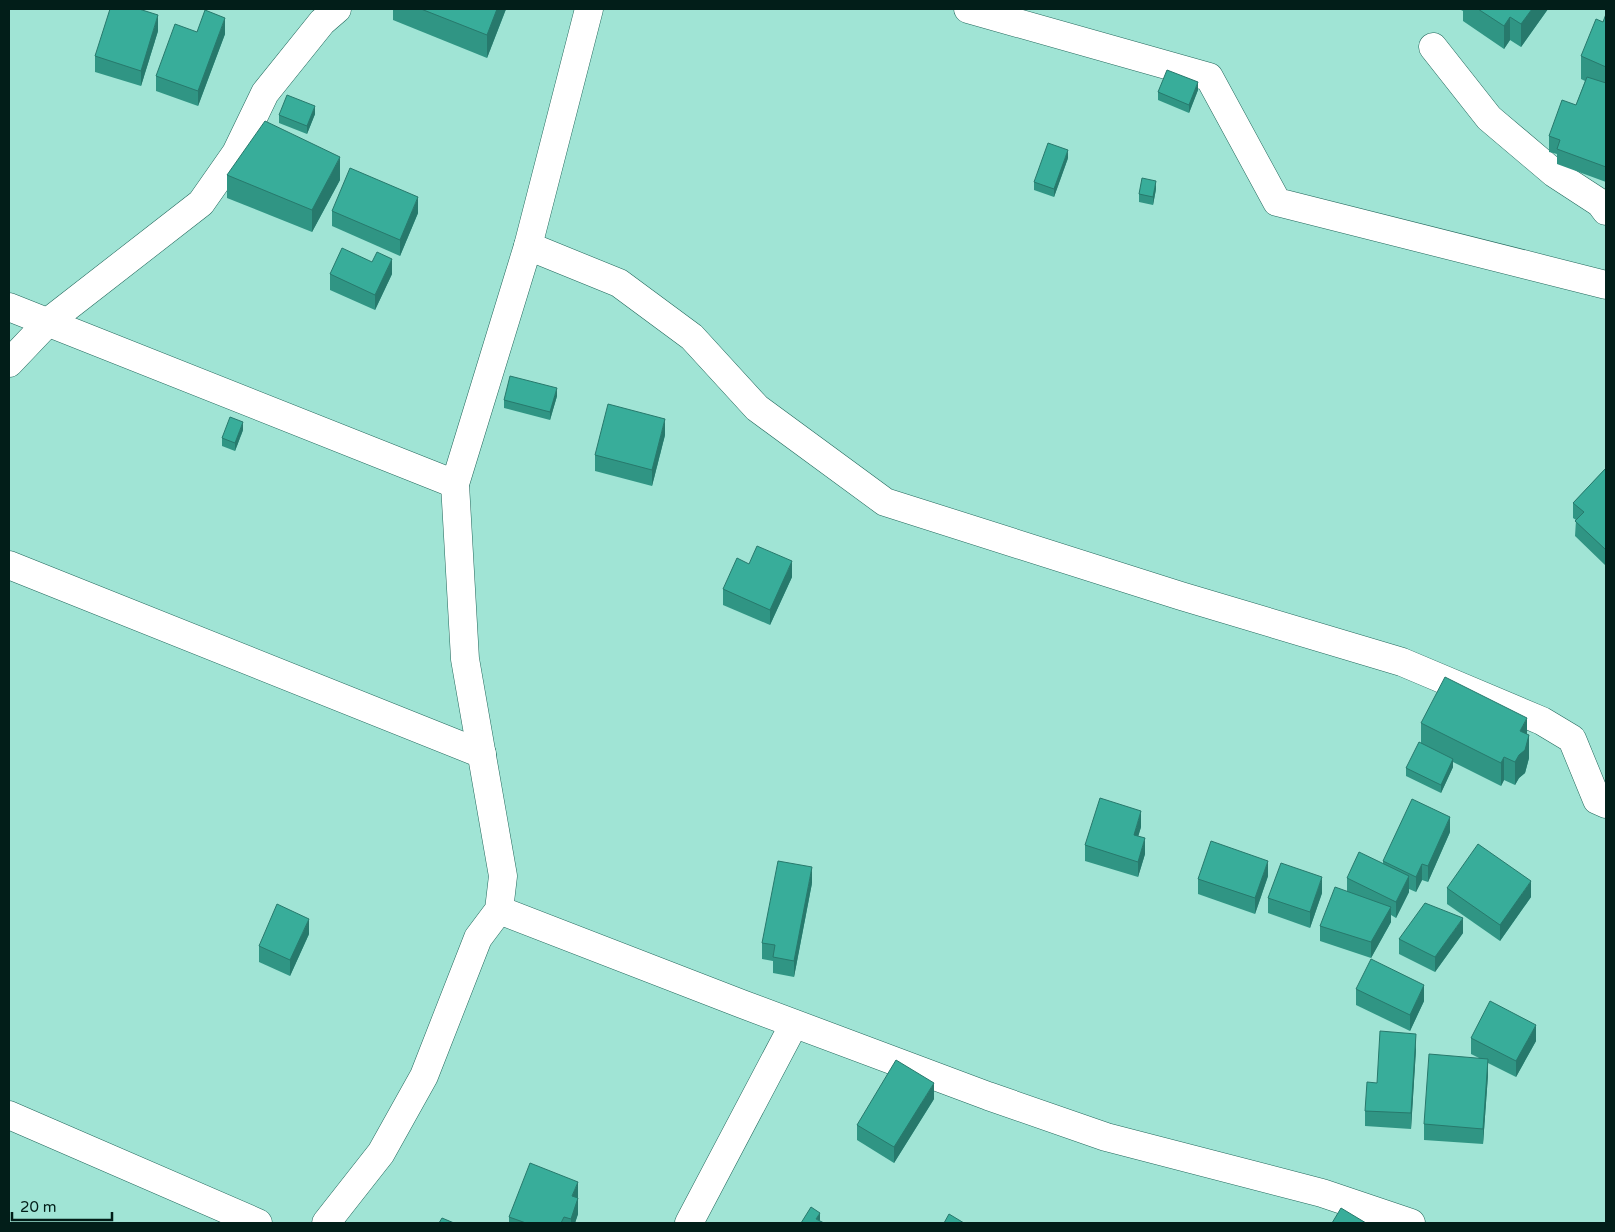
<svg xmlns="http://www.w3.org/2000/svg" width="1615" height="1232" font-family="'Varela Round',sans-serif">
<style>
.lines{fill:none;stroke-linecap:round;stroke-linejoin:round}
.minor-casing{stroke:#21675b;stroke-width:29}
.minor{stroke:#fff;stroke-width:28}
.wall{fill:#309584}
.shaded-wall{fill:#27796c}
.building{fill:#38ad9a;stroke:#27796c}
</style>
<rect width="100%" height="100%" fill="#a0e4d5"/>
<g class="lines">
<!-- minor casing -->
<g class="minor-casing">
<g id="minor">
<path d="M968 9 1209 77 1277 202 1606 285"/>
<path d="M1433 47 1489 118 1554 173 1600 203 1606 211"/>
<path d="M528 246 619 283 692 337 757 408 885 502 1181 596 1402 662 1542 721 1572 739 1597 800 1606 804"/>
<path d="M9 307 455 484"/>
<path d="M9 363 48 322 201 203 236 153 265 93 322 22 337 9"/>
<path d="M9 565 482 754"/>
<path d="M499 910 742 1004 988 1096 1106 1137 1322 1193 1411 1223"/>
<path d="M9 1115 258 1223"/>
<path d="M326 1223 381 1153 424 1076 478 938 499 910 503 876 465 659 455 484 528 246 589 9"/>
<path d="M689 1223 794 1024"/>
</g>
</g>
<!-- minor -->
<use href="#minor" class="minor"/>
</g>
<!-- wall -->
<g class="wall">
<path d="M393 9H506L487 58 393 20Z"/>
<path d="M1459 9H1548L1521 47 1510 40 1504 49 1463 21V11Z"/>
<path d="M1606 14V182L1557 164V154L1549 152V136L1576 105 1585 81 1581 79V56L1603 22Z"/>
<path d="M158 31 141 86 95 72V56Z"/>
<path d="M197 32 225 34 198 106 156 91V76Z"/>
<path d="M1198 90 1189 113 1158 100V92Z"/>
<path d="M315 114 307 134 279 123V115Z"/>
<path d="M1068 158 1054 197 1034 190V182Z"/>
<path d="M227 175 340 180 312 232 227 198Z"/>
<path d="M1156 189 1153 205 1139 202V194Z"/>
<path d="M332 211 418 213 400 256 332 226Z"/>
<path d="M372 262 392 274 375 310 330 290V274Z"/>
<path d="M557 396 550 420 504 408V400Z"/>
<path d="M243 430 235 451 222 446V438Z"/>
<path d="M665 435 652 486 595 471V455Z"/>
<path d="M1606 468 1605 565 1575 536 1576 520 1573 518V503Z"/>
<path d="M749 564 792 577 770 625 723 605V589Z"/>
<path d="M1421 723 1527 734 1529 758 1525 773 1519 778 1515 785 1504 780 1501 786 1453 762V767L1441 793 1406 776V768L1421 743Z"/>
<path d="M1141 827 1138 836 1145 854 1138 877 1085 861V845Z"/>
<path d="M1450 832 1428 882 1422 880 1416 892 1409 889V892L1396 918 1391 915V922L1371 958 1320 941V926L1347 891V878L1383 864V861Z"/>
<path d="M1268 876 1255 914 1198 894V879Z"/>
<path d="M812 883 794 977 773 973V961L762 959V943Z"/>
<path d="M1447 888 1531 897 1500 941 1447 904Z"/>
<path d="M1322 893 1310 928 1268 913V898Z"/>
<path d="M1463 933 1435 972 1399 954V939Z"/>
<path d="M309 934 290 976 259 962V946Z"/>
<path d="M1356 989 1424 1001 1410 1031 1356 1005Z"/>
<path d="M1471 1038 1536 1041 1516 1077 1488 1063V1075L1483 1144 1424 1140V1124L1479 1058 1471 1054Z"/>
<path d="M1416 1049 1411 1129 1365 1126V1111L1377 1083Z"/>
<path d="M934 1099 894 1163 857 1140V1125Z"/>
<path d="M578 1197V1214L575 1223H509V1217Z"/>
</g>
<!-- shaded-wall -->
<g class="shaded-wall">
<path d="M497 9H506L487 58V35Z"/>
<path d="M1532 9H1548L1521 47V24Z"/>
<path d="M158 15V31L141 86V71Z"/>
<path d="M1510 17V40L1504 49V26Z"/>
<path d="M225 18V34L198 106V91Z"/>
<path d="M1198 82V90L1189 113V105Z"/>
<path d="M315 106V114L307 134V126Z"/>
<path d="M1068 150V158L1054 197V189Z"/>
<path d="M340 157V180L312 232V210Z"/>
<path d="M1156 181V189L1153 205V197Z"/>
<path d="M418 197V213L400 256V240Z"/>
<path d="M392 259V274L375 310V295Z"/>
<path d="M557 388V396L550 420V412Z"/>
<path d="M665 419V435L652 486V470Z"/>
<path d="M243 422V430L235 451V443Z"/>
<path d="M1606 548V564L1605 565V549Z"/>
<path d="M792 561V577L770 625V610Z"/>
<path d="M1527 718V741L1520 731Z"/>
<path d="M1529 735V758L1525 773 1519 778 1515 785V762Z"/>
<path d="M1504 757V780L1501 786V763Z"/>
<path d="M1453 759V767L1441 793V785Z"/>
<path d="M1141 811V827L1134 851V835Z"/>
<path d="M1450 817V832L1428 882V866Z"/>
<path d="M1145 838V854L1138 877V862Z"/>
<path d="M1268 861V876L1255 914V898Z"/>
<path d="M1422 864V880L1416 892V877Z"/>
<path d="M812 867V883L794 977V961Z"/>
<path d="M1409 876V892L1396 918V902Z"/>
<path d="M1322 877V893L1310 928V912Z"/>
<path d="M1531 881V897L1500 941V925Z"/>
<path d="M1391 907V922L1371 958V942Z"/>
<path d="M1463 918V933L1435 972V957Z"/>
<path d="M309 919V934L290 976V960Z"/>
<path d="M1424 985V1001L1410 1031V1015Z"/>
<path d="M1536 1025V1041L1516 1077V1061Z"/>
<path d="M1416 1034V1049L1411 1129V1113Z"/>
<path d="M1488 1059V1075L1483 1144V1129Z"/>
<path d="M934 1083V1099L894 1163V1147Z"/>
<path d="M578 1182V1197L572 1212V1196Z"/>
<path d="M578 1198V1214L575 1223H571V1219Z"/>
<path d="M820 1213V1221L816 1219Z"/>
</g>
<!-- building -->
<g class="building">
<path d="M110 9H139L158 15 141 71 95 56Z"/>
<path d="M421 9H497L487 35Z"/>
<path d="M1478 9H1532L1521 24 1510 17 1504 26Z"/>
<path d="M205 10 225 18 198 91 156 76 175 24 197 32Z"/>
<path d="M1606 14V67L1581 56 1596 19 1603 22Z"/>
<path d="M1167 70 1198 82 1189 105 1158 92Z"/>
<path d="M1587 77 1606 83V167L1557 149 1560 140 1549 136 1562 100 1576 105Z"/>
<path d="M287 95 315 106 307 126 279 115Z"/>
<path d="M265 121 340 157 312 210 227 175Z"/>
<path d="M1048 143 1068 150 1054 189 1034 182Z"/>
<path d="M350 168 418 197 400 240 332 211Z"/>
<path d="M1142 178 1156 181 1153 197 1139 194Z"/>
<path d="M342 248 372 262 377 252 392 259 375 295 330 274Z"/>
<path d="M510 376 557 388 550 412 504 400Z"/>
<path d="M608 404 665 419 652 470 595 455Z"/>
<path d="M230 417 243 422 235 443 222 438Z"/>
<path d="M1606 468V548L1605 549 1575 521 1584 512 1573 503Z"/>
<path d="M757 546 792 561 770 610 723 589 737 558 749 564Z"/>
<path d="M1445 677 1527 718 1520 731 1529 735 1525 750 1519 755 1515 762 1504 757 1501 763 1421 723Z"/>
<path d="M1419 742 1453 759 1441 785 1406 768Z"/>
<path d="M1100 798 1141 811 1134 835 1145 838 1138 862 1085 845Z"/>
<path d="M1412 799 1450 817 1428 866 1422 864 1416 877 1383 861Z"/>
<path d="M1211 841 1268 861 1255 898 1198 879Z"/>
<path d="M1478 844 1531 881 1500 925 1447 888Z"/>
<path d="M1359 852 1409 876 1396 902 1347 878Z"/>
<path d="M778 861 812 867 794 961 773 957 775 945 762 943Z"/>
<path d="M1281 863 1322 877 1310 912 1268 898Z"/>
<path d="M1335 887 1391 907 1371 942 1320 926Z"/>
<path d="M1425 903 1463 918 1435 957 1399 939Z"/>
<path d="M277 904 309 919 290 960 259 946Z"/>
<path d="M1371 959 1424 985 1410 1015 1356 989Z"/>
<path d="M1490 1001 1536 1025 1516 1061 1471 1038Z"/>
<path d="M1380 1031 1416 1034 1411 1113 1365 1111 1367 1082 1377 1083Z"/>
<path d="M1429 1054 1488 1059 1483 1129 1424 1124Z"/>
<path d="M896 1060 934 1083 894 1147 857 1125Z"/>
<path d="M530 1163 578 1182 572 1196 578 1198 571 1219 564 1217 561 1223H526L509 1217Z"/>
<path d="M811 1207 820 1213 816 1219 824 1223H801Z"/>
<path d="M1341 1208 1366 1223H1332Z"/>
<path d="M949 1214 964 1223H944Z"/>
<path d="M442 1218 454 1223H439Z"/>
</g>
<!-- border -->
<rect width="1615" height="1232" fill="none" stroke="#021e19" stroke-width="20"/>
<!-- scale -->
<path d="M12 1212v8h100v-8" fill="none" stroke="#021e19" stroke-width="2.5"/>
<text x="20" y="1212" font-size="15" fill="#021e19" stroke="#a0e4d5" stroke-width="4" paint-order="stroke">20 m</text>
</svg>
